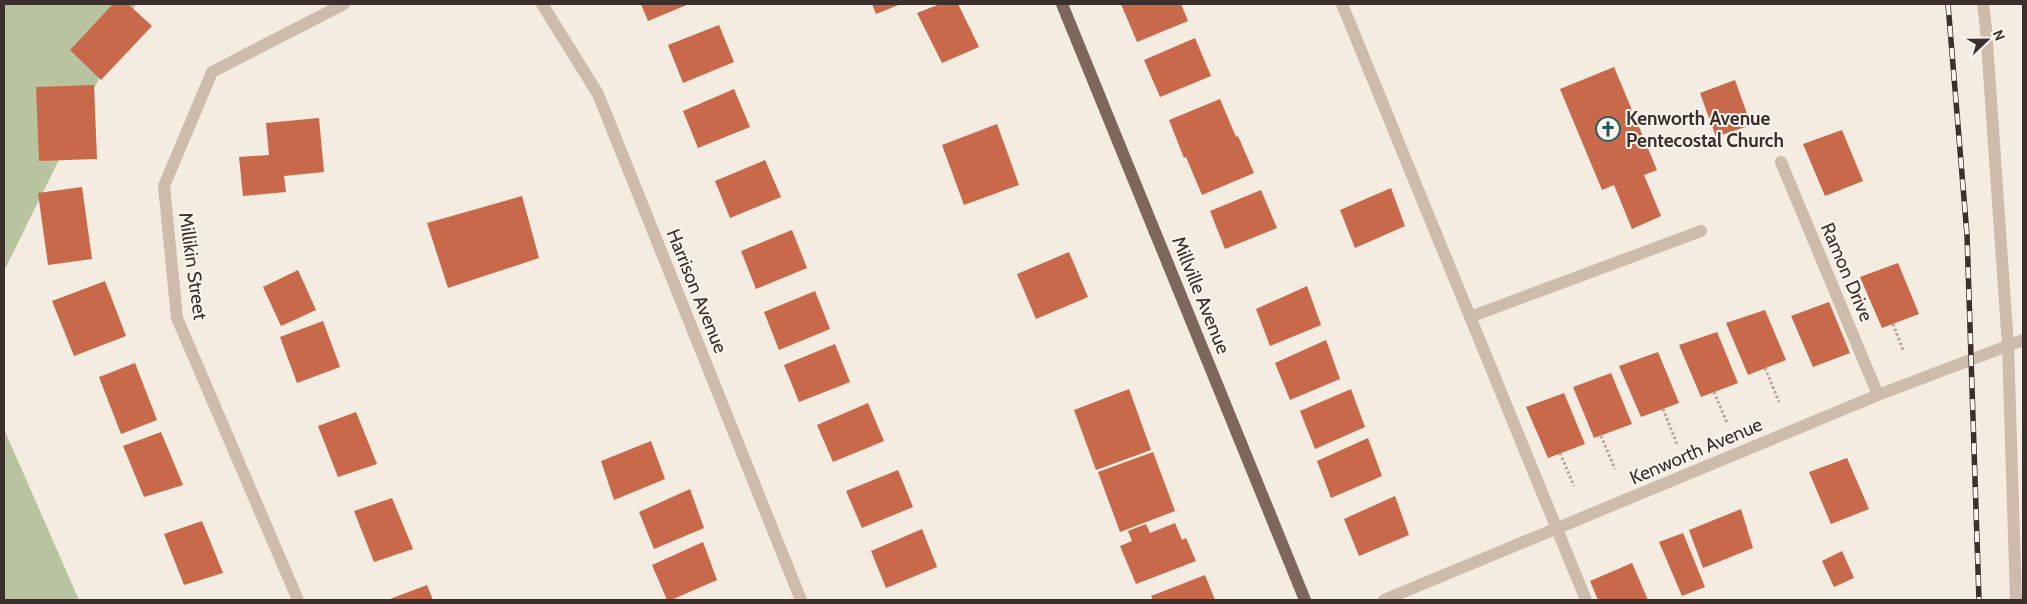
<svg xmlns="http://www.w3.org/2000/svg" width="2027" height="604" font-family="Cabin,sans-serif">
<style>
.green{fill:#b8c4a0}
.building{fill:#c8694b}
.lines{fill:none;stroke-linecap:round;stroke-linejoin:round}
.path{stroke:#b9a596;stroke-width:3;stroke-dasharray:2.5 2.5;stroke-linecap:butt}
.minor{stroke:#cdbbac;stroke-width:12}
.major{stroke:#7d675c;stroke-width:12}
.rail-casing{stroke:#3b302b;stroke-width:5.5}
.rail{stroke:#fbf5ee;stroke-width:4;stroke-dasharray:11;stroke-linecap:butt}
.labels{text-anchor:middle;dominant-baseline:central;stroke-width:4;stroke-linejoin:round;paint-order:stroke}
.poi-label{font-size:19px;font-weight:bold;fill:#3b302b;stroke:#fbf5ee;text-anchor:start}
.street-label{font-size:19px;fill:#3b302b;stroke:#fbf5ee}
</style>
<rect width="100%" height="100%" fill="#f4ebe1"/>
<!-- green -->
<g class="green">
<path d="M4 4H136L4 271Z"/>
<path d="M4 429 79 600H4Z"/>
</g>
<!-- building -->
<g class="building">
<path d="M113 4H128L152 26 101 80 70 50Z"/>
<path d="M641 4H689L648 21Z"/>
<path d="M872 4H901L876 14Z"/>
<path d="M940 4H958L979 47 942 63 917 13Z"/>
<path d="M1121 4H1181L1188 21 1137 42Z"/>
<path d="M719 25 734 62 683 83 668 45Z"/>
<path d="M1195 38 1211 76 1160 97 1144 60Z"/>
<path d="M1614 67 1657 170 1644 175 1661 216 1632 229 1614 185 1602 190 1560 89Z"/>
<path d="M1735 80 1751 125 1716 137 1700 93Z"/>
<path d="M94 85 97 159 39 161 36 87Z"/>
<path d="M734 89 750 127 698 148 683 111Z"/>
<path d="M1220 99 1236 137 1238 136 1254 173 1202 195 1186 157 1184 158 1169 120Z"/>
<path d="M319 118 324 172 284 176 286 192 243 196 239 157 269 155 266 123Z"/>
<path d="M997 124 1019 185 964 205 942 145Z"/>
<path d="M1842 130 1863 181 1825 196 1803 144Z"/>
<path d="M765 160 781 197 730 218 715 181Z"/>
<path d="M82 187 92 259 48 265 38 193Z"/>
<path d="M1391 188 1405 226 1355 248 1340 210Z"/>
<path d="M1261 190 1277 228 1225 249 1210 211Z"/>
<path d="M522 196 539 258 448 288 427 223Z"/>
<path d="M792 230 807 268 756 289 741 251Z"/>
<path d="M1069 252 1088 297 1036 319 1017 274Z"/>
<path d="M1898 263 1919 314 1882 328 1860 277Z"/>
<path d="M298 270 316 310 281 326 263 287Z"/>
<path d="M105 281 126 336 74 356 52 301Z"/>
<path d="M1307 286 1321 325 1270 346 1256 309Z"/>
<path d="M815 291 830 329 779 350 764 312Z"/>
<path d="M1829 302 1850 353 1813 367 1791 316Z"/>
<path d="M1765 310 1786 360 1748 375 1726 323Z"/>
<path d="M323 321 340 367 297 383 280 337Z"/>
<path d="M1717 332 1738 383 1701 397 1679 345Z"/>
<path d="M1326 340 1340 379 1290 400 1275 363Z"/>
<path d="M835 344 850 382 799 402 784 365Z"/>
<path d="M1658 352 1679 403 1641 417 1619 366Z"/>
<path d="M135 363 157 420 121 434 99 377Z"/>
<path d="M1611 373 1632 424 1594 438 1573 387Z"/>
<path d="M1129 389 1151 450 1096 470 1074 410Z"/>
<path d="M1351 389 1365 427 1315 449 1300 411Z"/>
<path d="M1564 393 1585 444 1548 458 1526 407Z"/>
<path d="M868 403 884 441 833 462 817 425Z"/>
<path d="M356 412 377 464 338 477 318 426Z"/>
<path d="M161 432 183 485 144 497 123 446Z"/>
<path d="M1368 438 1382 476 1331 498 1317 461Z"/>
<path d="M651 441 665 479 614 500 601 461Z"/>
<path d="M1153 452 1175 511 1120 532 1098 472Z"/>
<path d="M1847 458 1869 509 1831 524 1809 472Z"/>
<path d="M898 470 913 507 862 528 846 491Z"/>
<path d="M690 489 704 528 654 549 639 512Z"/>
<path d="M1395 496 1409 535 1359 556 1344 519Z"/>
<path d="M392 498 413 549 374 562 354 511Z"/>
<path d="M1741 509 1753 548 1703 568 1689 530Z"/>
<path d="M202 521 223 573 184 585 164 534Z"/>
<path d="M1175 523 1182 540 1186 538 1196 561 1136 584 1120 546 1132 541 1128 531 1146 524 1150 533Z"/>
<path d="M922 529 937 567 886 588 871 551Z"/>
<path d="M1683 533 1705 587 1682 596 1659 542Z"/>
<path d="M703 542 717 580 671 600H667L652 565Z"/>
<path d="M1842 551 1854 578 1834 587 1822 561Z"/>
<path d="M1632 563 1648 600H1598L1590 581Z"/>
<path d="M1205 575 1215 600H1153L1151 596Z"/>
<path d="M427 585 433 600 390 599Z"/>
</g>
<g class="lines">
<!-- path -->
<g class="path">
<path d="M1893 324 1903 350"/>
<path d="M1765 368 1779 402"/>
<path d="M1714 392 1727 423"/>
<path d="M1663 409 1677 444"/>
<path d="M1601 436 1615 469"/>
<path d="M1560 453 1574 486"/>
</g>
<!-- minor -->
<g class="minor">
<path d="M542 4 598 94 801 600"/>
<path d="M1342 4 1586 600"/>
<path d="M1983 4 1986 29 2008 346 2016 600"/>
<path d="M1781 162 1878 395"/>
<path d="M1470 317 1701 231"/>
<path d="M298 600 177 318 164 186 212 72 344 4"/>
<path d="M1384 600 1878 395 2023 340"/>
</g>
<!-- major -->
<path class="major" d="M1062 4 1305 600"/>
<!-- rail casing -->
<g class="rail-casing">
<path id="rail" d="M1948 4 1967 235 1979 600"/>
</g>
<!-- rail -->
<use href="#rail" class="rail"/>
</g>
<!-- icons -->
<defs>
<g id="church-ring" transform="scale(1.25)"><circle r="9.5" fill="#fbf5ee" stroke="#1f5a5e" stroke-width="1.5"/><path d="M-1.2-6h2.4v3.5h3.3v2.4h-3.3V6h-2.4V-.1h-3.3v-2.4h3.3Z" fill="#1f5a5e"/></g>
</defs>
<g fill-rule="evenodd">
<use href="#church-ring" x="1608" y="129"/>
</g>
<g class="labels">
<!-- poi labels -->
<g class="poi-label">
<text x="1626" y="118">Kenworth Avenue<tspan x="1626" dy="22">Pentecostal Church</tspan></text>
</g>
<!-- street labels -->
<g class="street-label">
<text transform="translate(193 266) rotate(82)">Millikin Street</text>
<text transform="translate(1847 272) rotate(67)">Ramon Drive</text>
<text transform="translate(697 291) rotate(68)">Harrison Avenue</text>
<text transform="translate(1201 295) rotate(68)">Millville Avenue</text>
<text transform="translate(1696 451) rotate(-23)">Kenworth Avenue</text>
</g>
</g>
<!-- border -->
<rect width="2027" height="604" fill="none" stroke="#3b302b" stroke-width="10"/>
<!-- north arrow -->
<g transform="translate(1987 40) rotate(68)" stroke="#fbf5ee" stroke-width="4" paint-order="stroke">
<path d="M0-4L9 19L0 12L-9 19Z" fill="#3b302b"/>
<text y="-8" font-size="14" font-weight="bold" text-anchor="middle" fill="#3b302b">N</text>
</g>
</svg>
